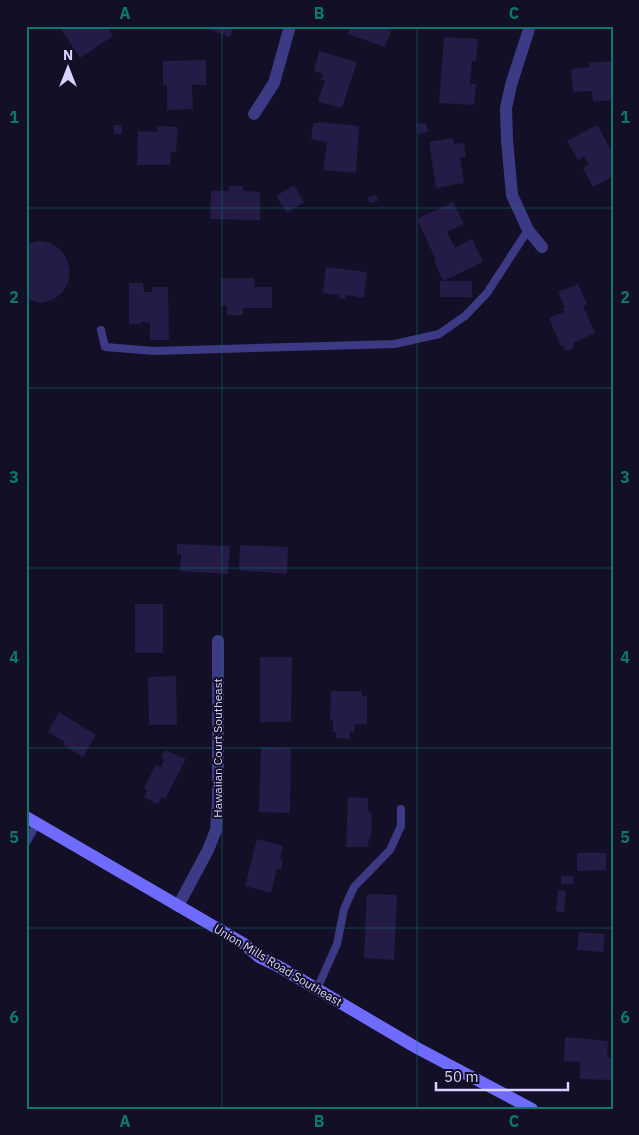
<svg xmlns="http://www.w3.org/2000/svg" width="639" height="1135" font-family="'IBM Plex Sans',sans-serif">
<style>
.building{fill:#241b47}
.lines{fill:none;stroke-linecap:round;stroke-linejoin:round}
.lane{stroke:#3d3a85;stroke-width:8}
.street{stroke:#3d3a85;stroke-width:12}
.secondary{stroke:#6f6bff;stroke-width:12}
.grid{fill:none;stroke:#0f766e;stroke-width:1;stroke-opacity:0.55}
.labels{text-anchor:middle;dominant-baseline:central;stroke-width:4;stroke-linejoin:round;paint-order:stroke}
.street-label{font-size:12px;fill:#d9d4ff;stroke:#130f26}
.neatline{fill:none;stroke:#0f766e;stroke-width:2}
.grid-label{font-size:16px;text-anchor:middle;font-weight:bold;fill:#0f766e}
</style>
<rect width="100%" height="100%" fill="#130f26"/>
<!-- building -->
<g class="building">
<path d="M59 26H107L113 36 80 58Z"/>
<path d="M205 26H234L230 37 205 28Z"/>
<path d="M350 26H393L385 47 348 34Z"/>
<path d="M444 37 478 39 476 61H472L470 84H476L474 105 439 103Z"/>
<path d="M319 51 357 62 342 108 319 102 318 99 325 81 321 80 323 74 314 71Z"/>
<path d="M206 60V85H192L193 109 167 110V85H163V61Z"/>
<path d="M613 61V100L593 102 592 91 573 92 571 69 589 67V63Z"/>
<path d="M318 122 359 126 356 173 323 170 327 142 317 141V140L311 139 313 123H318Z"/>
<path d="M426 123 428 132 418 134 416 124Z"/>
<rect x="114" y="125" width="8" height="9"/>
<path d="M597 125 613 153V176L593 187 583 168 589 165 584 156 578 160 567 141Z"/>
<path d="M157 126 178 127 176 152H171L170 165H137L138 131 157 132Z"/>
<path d="M453 138 454 144 464 143 466 157H460L464 183 436 188 429 142Z"/>
<path d="M294 185 304 202 287 213 276 196Z"/>
<path d="M229 186H243V191L260 192V220L210 219 211 191H229Z"/>
<path d="M376 195 378 201 370 203 368 197Z"/>
<path d="M453 202 464 224 447 232 455 248 472 239 483 262 443 281 434 261 436 260 417 219Z"/>
<path d="M39 241 50 243 61 250 67 259 70 271 68 283 62 293 52 300 40 303 26 299V244Z"/>
<path d="M326 267 367 272 364 298 346 295V299L339 298V295L323 293Z"/>
<path d="M221 278H254V287H272V308H243V315H227V306H221Z"/>
<rect x="440" y="281" width="32" height="16"/>
<path d="M129 283H143L144 292H152V287H168L169 340H150V323L141 321V324H129Z"/>
<path d="M578 284 587 304 583 306 595 333 573 343V349L570 350H565L563 345 561 346 549 318 564 312 562 309 565 308 558 292Z"/>
<path d="M177 544 230 546 228 574 180 571 181 554H177Z"/>
<path d="M240 545 288 547 287 574 239 570Z"/>
<rect x="135" y="604" width="28" height="49"/>
<path d="M260 657H292L291 722H260Z"/>
<path d="M176 676 177 725H149L148 677Z"/>
<path d="M331 691H362V696H367V724H355L354 732H350V739L336 738V732H333V720H330Z"/>
<path d="M59 712 96 735 83 757 63 745 65 742 48 732Z"/>
<path d="M261 747 291 748 290 813 259 812Z"/>
<path d="M165 750 186 759 165 799 162 797 158 804 144 797 147 790 144 788 156 765 161 767 164 760 161 758Z"/>
<path d="M348 797 368 798V808L369 813H372L371 839 369 838 368 847H346Z"/>
<path d="M257 839 283 846 280 859 283 860 281 870 277 869 271 893 245 886Z"/>
<path d="M577 853H606V870L577 871Z"/>
<path d="M561 876H573L574 884H561Z"/>
<path d="M558 890 566 891 564 912 556 911Z"/>
<path d="M367 894 397 895 394 960 364 958Z"/>
<path d="M579 932 605 934 603 952 577 950Z"/>
<path d="M565 1037 608 1041 607 1058H613V1080L580 1079V1062L564 1061Z"/>
</g>
<g class="lines">
<!-- lane -->
<g class="lane">
<path d="M101 330 105 347 155 351 395 344 439 334 465 316 487 293 528 230"/>
<path d="M26 843 37 823"/>
<path d="M317 989 337 944 344 909 354 887 390 850 401 826V809"/>
</g>
<!-- street -->
<g class="street">
<path d="M530 26 511 85 506 108 507 140 512 195 528 230 542 247"/>
<path d="M254 114 274 83 290 26"/>
<path d="M178 906 208 850 216 830 218 803V641"/>
</g>
<!-- secondary -->
<path class="secondary" d="M26 817 244 944 259 957 278 966 417 1048 532 1109"/>
</g>
<!-- grid -->
<path class="grid" d="M222 26V1109M417 26V1109M26 208H613M26 388H613M26 568H613M26 748H613M26 928H613"/>
<g class="labels">
<!-- street labels -->
<g class="street-label">
<text transform="translate(217 748) rotate(-90)">Hawaiian Court Southeast</text>
<text transform="translate(278 965) rotate(31)">Union Mills Road Southeast</text>
</g>
</g>
<!-- border -->
<rect width="639" height="1135" fill="none" stroke="#130f26" stroke-width="55"/>
<!-- north arrow -->
<g transform="translate(68 68)" stroke="#130f26" stroke-width="4" paint-order="stroke">
<path d="M0-4L9 19L0 12L-9 19Z" fill="#d9d4ff"/>
<text y="-8" font-size="14" font-weight="bold" text-anchor="middle" fill="#d9d4ff">N</text>
</g>
<!-- scale -->
<path d="M436 1082v8h132v-8" fill="none" stroke="#d9d4ff" stroke-width="2.5"/>
<text x="444" y="1082" font-size="15" fill="#d9d4ff" stroke="#130f26" stroke-width="4" paint-order="stroke">50 m</text>
<rect x="28" y="28" width="584" height="1080" class="neatline"/>
<g class="grid-label">
<text x="125" y="19">A</text>
<text x="319" y="19">B</text>
<text x="514" y="19">C</text>
<text x="14" y="123">1</text>
<text x="625" y="123">1</text>
<text x="14" y="303">2</text>
<text x="625" y="303">2</text>
<text x="14" y="483">3</text>
<text x="625" y="483">3</text>
<text x="14" y="663">4</text>
<text x="625" y="663">4</text>
<text x="14" y="843">5</text>
<text x="625" y="843">5</text>
<text x="14" y="1023">6</text>
<text x="625" y="1023">6</text>
<text x="125" y="1127">A</text>
<text x="319" y="1127">B</text>
<text x="514" y="1127">C</text>
</g>
</svg>
